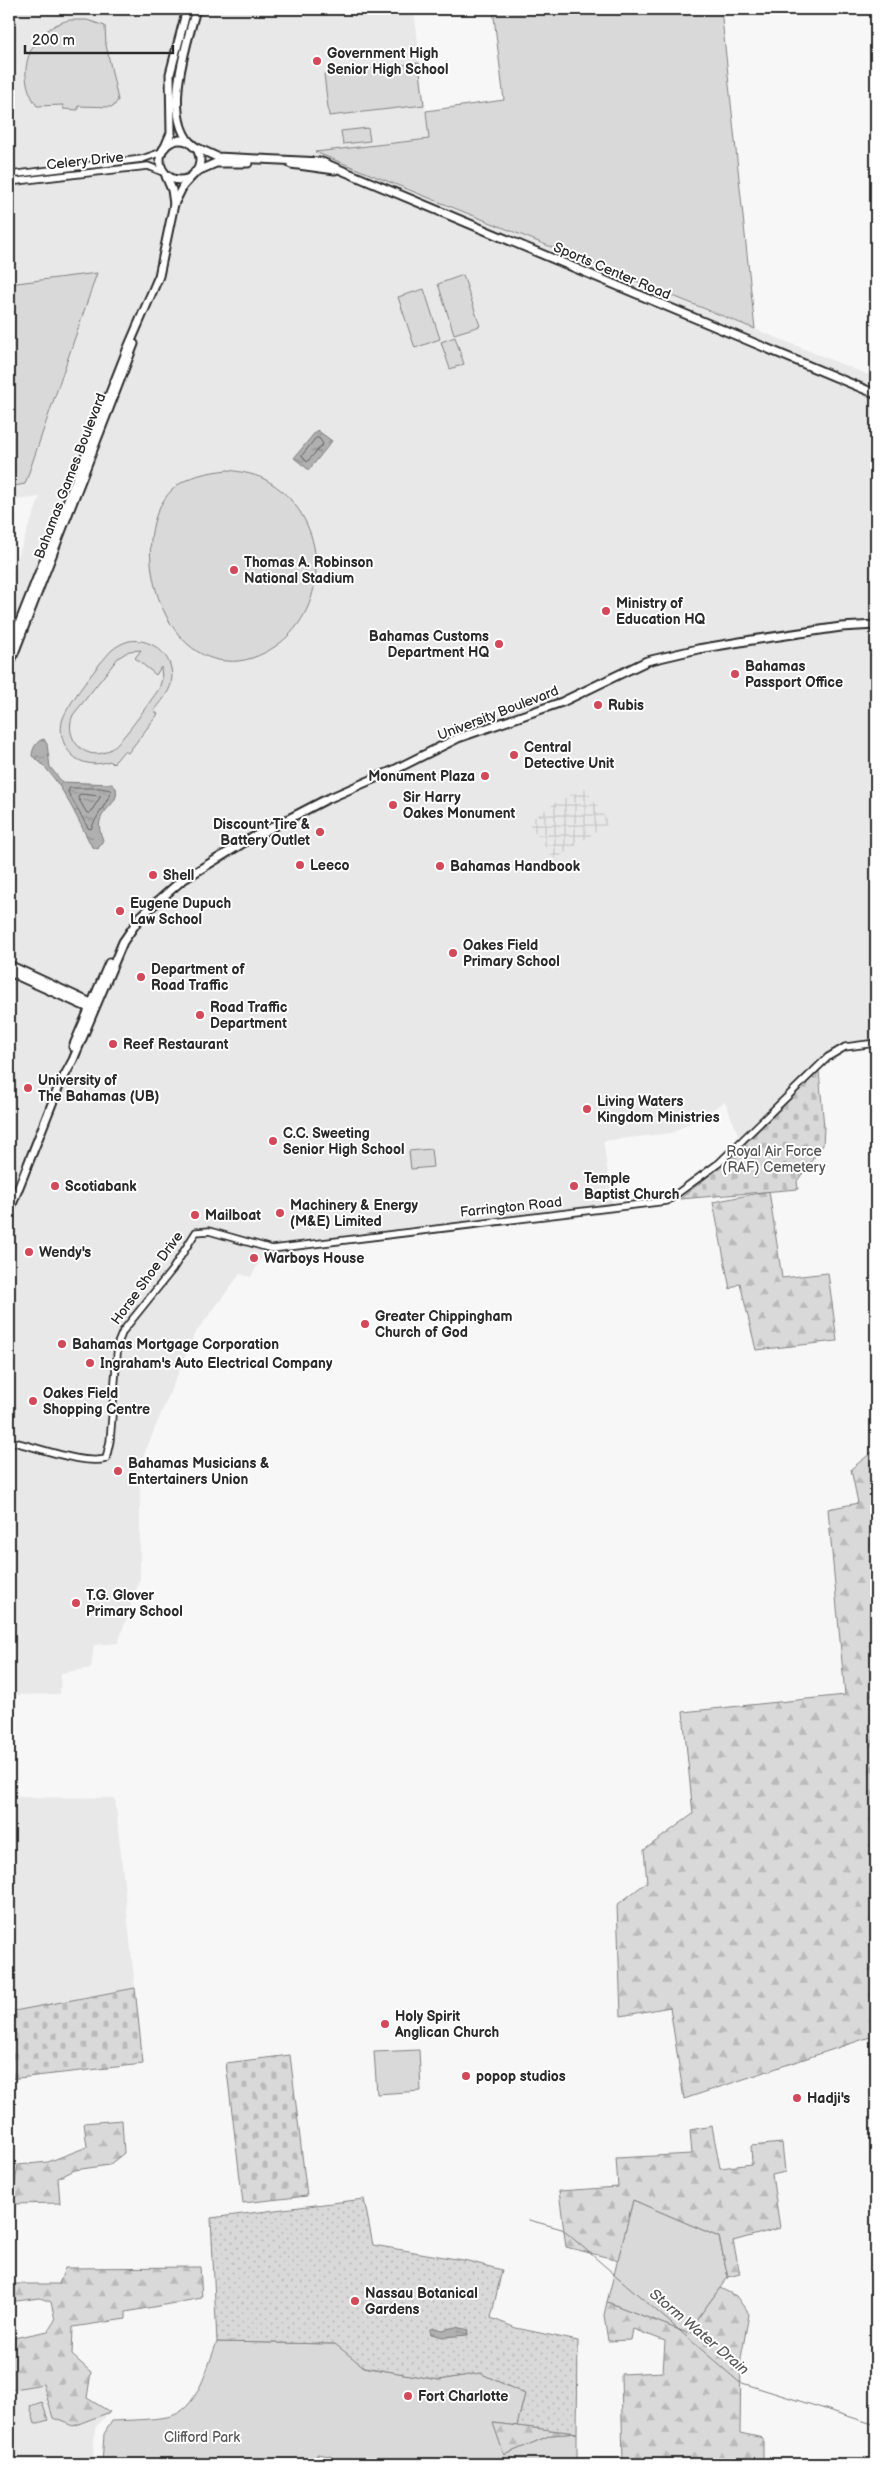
<svg xmlns="http://www.w3.org/2000/svg" width="885" height="2473" font-family="'Balsamiq Sans',sans-serif">
<style>
.built{fill:#e8e8e8}
.industrial{fill:url(#industrial-grid)}
.green{fill:#d9d9d9;stroke:#828282;fill-rule:evenodd}
.forest{fill:url(#forest-firs);stroke:#828282}
.cemetery{fill:url(#cemetery-stones);stroke:#828282}
.garden{fill:url(#garden-dots);stroke:#828282}
.water{fill:url(#water-ripples);stroke:#7b7b7b}
.lines{fill:none;stroke-linecap:round;stroke-linejoin:round}
.shore{stroke:#606060;stroke-width:1}
.stream{stroke:#7b7b7b;stroke-width:1}
.minor-casing{stroke:#2b2b2b;stroke-width:9}
.major-casing{stroke:#2b2b2b;stroke-width:11}
.minor{stroke:#fff;stroke-width:5.5}
.major{stroke:#fff;stroke-width:7}
.poi-dot{fill:#d1495b;stroke:#fff;stroke-width:2}
.labels{text-anchor:middle;dominant-baseline:central;stroke-width:4;stroke-linejoin:round;paint-order:stroke}
.poi-label{font-size:14px;font-weight:bold;fill:#2b2b2b;stroke:#fff;text-anchor:start}
.street-label{font-size:14px;fill:#2b2b2b;stroke:#fff}
.park-label{font-size:14px;fill:#565656;stroke:#fff}
.water-label{font-size:15px;font-style:italic;fill:#5a5a5a;stroke:#fff}
</style>
<defs>
<pattern id="industrial-grid" width="8" height="8" patternUnits="userSpaceOnUse" patternTransform="scale(1.25)"><rect width="8" height="8" fill="#e8e8e8"/><path d="M0 4h8M4 0v8" fill="none" stroke="#c7c7c7"/></pattern>
<pattern id="forest-firs" width="22" height="20" patternUnits="userSpaceOnUse" patternTransform="scale(1.25)"><rect width="22" height="20" fill="#d9d9d9"/><path d="M5 1l3.5 6h-7zM16 11l3.5 6h-7z" fill="#bababa"/></pattern>
<pattern id="cemetery-stones" width="16" height="16" patternUnits="userSpaceOnUse" patternTransform="scale(1.25)"><rect width="16" height="16" fill="#d9d9d9"/><path d="M2 7V4a2 2 0 0 1 4 0v3zM10 15v-3a2 2 0 0 1 4 0v3z" fill="#bababa"/></pattern>
<pattern id="garden-dots" width="8" height="8" patternUnits="userSpaceOnUse" patternTransform="scale(1.25)"><rect width="8" height="8" fill="#d9d9d9"/><path d="M2 2h.1M6 6h.1" fill="none" stroke="#bababa" stroke-width="1.8" stroke-linecap="round"/></pattern>
<pattern id="water-ripples" width="26" height="14" patternUnits="userSpaceOnUse" patternTransform="scale(1.25)"><rect width="26" height="14" fill="#b0b0b0"/><path d="M2 4q2-2 4 0t4 0M15 11q2-2 4 0t4 0" fill="none" stroke="#8f8f8f"/></pattern>
</defs>
<rect width="100%" height="100%" fill="#f7f7f7"/>
<filter id="ink" filterUnits="userSpaceOnUse"><feTurbulence type="fractalNoise" baseFrequency=".02" numOctaves="2"/><feDisplacementMap in="SourceGraphic" scale="10" xChannelSelector="R" yChannelSelector="G"/><feConvolveMatrix kernelMatrix="1 2 1 2 8 2 1 2 1" color-interpolation-filters="sRGB"/></filter>
<g filter="url(#ink)">
<!-- built -->
<g class="built">
<path d="M9 9H414L429 139 316 152 876 378V1038L848 1042 827 1052 740 1139 725 1102 672 1133 603 1141 614 1213 264 1253 251 1277 240 1274 194 1335 140 1464V1579L118 1643 94 1645 91 1668 61 1673 60 1694 9 1695V580L40 497 9 501Z"/>
<path d="M9 1797 115 1798 143 2064 9 2079Z"/>
<path d="M60 2382 110 2412 95 2428 93 2461 90 2464H9V2390Z"/>
</g>
<!-- industrial -->
<path class="industrial" d="M585 788 609 823 554 860 528 822 555 803Z"/>
<!-- green -->
<g class="green">
<path d="M493 9H721L755 329 315 152 429 139 426 111 504 100Z"/>
<path d="M69 20H87L105 26 106 45 118 100 113 107 78 106V110L63 109V105L37 106C13 72 30 30 69 20Z"/>
<path d="M419 63 424 105 329 116 324 74Z"/>
<path d="M368 128 370 141 343 144 341 131Z"/>
<path d="M97 273 25 484 9 487V284Z"/>
<path d="M463 275 480 326 454 334 438 284Z"/>
<path d="M424 289 440 339 415 348 398 297Z"/>
<path d="M455 337 464 364 450 369 441 342Z"/>
<path d="M228 470C242 472 258 474 271 483 328 519 332 607 276 646 261 656 244 663 226 661 158 657 126 535 172 490 186 476 208 472 228 470Z"/>
<path d="M129 641C153 637 177 658 171 684 168 694 161 702 154 711L158 714 128 753 124 751 113 764 110 761C99 765 87 765 77 759 65 751 59 736 62 722 64 708 101 661 112 650 117 646 122 643 129 641ZM141 650 135 658 156 675 161 667 162 679 159 689C148 704 124 740 111 749 88 765 62 739 73 715L118 658 129 651Z"/>
<path d="M431 1149 433 1167 411 1169 409 1151Z"/>
<path d="M419 2050 421 2091 377 2094 374 2052Z"/>
<path d="M633 2200 719 2237 728 2277 687 2333 607 2302Z"/>
<path d="M217 2342 336 2344 364 2367 439 2380 480 2373 525 2394 517 2426 494 2423 504 2455 551 2435 577 2433V2458H623V2464H334L331 2456 317 2454 316 2464H102L104 2434 112 2421C130 2420 149 2420 167 2417 198 2412 207 2366 217 2342Z"/>
<path d="M42 2402 48 2420 35 2424 30 2406Z"/>
</g>
<!-- forest -->
<g class="forest">
<path d="M769 1191 782 1278 828 1273 837 1341 756 1350 740 1283 730 1289 713 1202Z"/>
<path d="M876 1449V2035L684 2099 670 2007 621 2016 617 1905 647 1882 644 1850 693 1814 683 1712 845 1695 828 1509 858 1503 851 1469Z"/>
<path d="M122 2120 124 2153 109 2165 75 2170 58 2178 60 2203 11 2204 18 2165 48 2162 87 2147 84 2123Z"/>
<path d="M712 2126 720 2168 752 2164 751 2146 782 2143 785 2172 772 2175 780 2228 733 2241 740 2274 728 2277 719 2237 633 2200 618 2260 566 2247 559 2191 618 2187 616 2158 692 2154 690 2130Z"/>
<path d="M200 2267 202 2298 126 2312V2319L73 2327 72 2355 91 2372 87 2398 110 2412 73 2426 53 2418 43 2384 9 2390V2339L48 2331 55 2320 51 2302 40 2298 9 2302V2278L13 2284H59L65 2268Z"/>
<path d="M720 2288 736 2296 749 2314 741 2358 740 2433 763 2438V2464H675L669 2461 664 2464H623L621 2374 663 2372 665 2341 633 2329 631 2340 608 2341 604 2315 607 2302 687 2333Z"/>
<path d="M493 2423 577 2433 551 2435 504 2455Z"/>
</g>
<!-- cemetery -->
<g class="cemetery">
<path d="M819 1071 824 1127 823 1145 797 1181 798 1189 680 1199 721 1166Z"/>
<path d="M135 1988 143 2064 9 2079V2012Z"/>
<path d="M290 2055 307 2196 243 2203 226 2063Z"/>
</g>
<!-- garden -->
<path class="garden" d="M364 2199 373 2245 468 2261 502 2270 491 2318 516 2328 578 2341 577 2433 517 2426 525 2394 480 2373 439 2380 364 2367 335 2344 217 2342 211 2218Z"/>
<!-- water -->
<g class="water">
<path d="M317 430 332 441 309 470 294 458Z"/>
<path d="M44 739 47 744 50 767 62 782 112 784 116 788C121 809 89 809 103 840L98 849 92 847C78 820 58 773 32 756 32 749 37 740 44 739Z"/>
<path d="M455 2327 469 2330 468 2335 443 2337 431 2334 430 2330 433 2328 443 2330Z"/>
</g>
<g class="lines">
<!-- shore -->
<g class="shore">
<path d="M316 438H319L323 444 307 462 302 456Z"/>
<path d="M70 788H100L111 790C111 797 95 818 91 829L88 828 68 792Z"/>
<path d="M80 794 101 796 90 813H87L78 798Z"/>
</g>
<!-- stream -->
<path class="stream" d="M529 2220 562 2229 739 2382 876 2425"/>
<!-- minor casing -->
<g class="minor-casing">
<g id="minor">
<path d="M9 175 142 159 162 152"/>
<path d="M9 182 148 166 163 172"/>
<path d="M9 1441C36 1446 80 1465 106 1459L110 1441 118 1343 123 1331 172 1270 196 1232 209 1231 272 1249 667 1201 719 1163 828 1057 845 1047 876 1043"/>
</g>
</g>
<!-- major casing -->
<g class="major-casing">
<g id="major">
<circle cx="180" cy="160" r="20"/>
<path d="M191 144C162 113 187 44 196 9"/>
<path d="M193 146 217 157 322 162 876 394"/>
<path d="M165 147 171 133 170 74 187 9"/>
<path d="M291 164 335 170"/>
<path d="M195 172 216 163H248"/>
<path d="M166 176 172 190 174 204"/>
<path d="M9 649 127 350 159 276 174 204 183 186 193 175"/>
<path d="M9 666 134 344"/>
<path d="M9 965 93 1004"/>
<path d="M9 972 91 1009"/>
<path d="M73 1047 109 963"/>
<path d="M9 1212 59 1086 73 1060 123 942 141 916 181 881 248 840 325 800 394 770 458 738 562 702 647 661 698 649 752 640 841 627 876 625"/>
</g>
</g>
<!-- minor -->
<use href="#minor" class="minor"/>
<!-- major -->
<use href="#major" class="major"/>
</g>
</g>
<!-- markers -->
<g class="poi-dot">
<circle cx="317" cy="61" r="5"/>
<circle cx="234" cy="570" r="5"/>
<circle cx="606" cy="611" r="5"/>
<circle cx="499" cy="644" r="5"/>
<circle cx="735" cy="674" r="5"/>
<circle cx="598" cy="705" r="5"/>
<circle cx="514" cy="755" r="5"/>
<circle cx="485" cy="776" r="5"/>
<circle cx="393" cy="805" r="5"/>
<circle cx="320" cy="832" r="5"/>
<circle cx="300" cy="865" r="5"/>
<circle cx="440" cy="866" r="5"/>
<circle cx="153" cy="875" r="5"/>
<circle cx="120" cy="911" r="5"/>
<circle cx="453" cy="953" r="5"/>
<circle cx="141" cy="977" r="5"/>
<circle cx="200" cy="1015" r="5"/>
<circle cx="113" cy="1044" r="5"/>
<circle cx="28" cy="1088" r="5"/>
<circle cx="587" cy="1109" r="5"/>
<circle cx="273" cy="1141" r="5"/>
<circle cx="55" cy="1186" r="5"/>
<circle cx="574" cy="1186" r="5"/>
<circle cx="280" cy="1213" r="5"/>
<circle cx="195" cy="1215" r="5"/>
<circle cx="29" cy="1252" r="5"/>
<circle cx="254" cy="1258" r="5"/>
<circle cx="365" cy="1324" r="5"/>
<circle cx="62" cy="1344" r="5"/>
<circle cx="90" cy="1363" r="5"/>
<circle cx="33" cy="1401" r="5"/>
<circle cx="118" cy="1471" r="5"/>
<circle cx="76" cy="1603" r="5"/>
<circle cx="385" cy="2024" r="5"/>
<circle cx="466" cy="2076" r="5"/>
<circle cx="797" cy="2098" r="5"/>
<circle cx="355" cy="2301" r="5"/>
<circle cx="408" cy="2396" r="5"/>
</g>
<g class="labels">
<!-- poi labels -->
<g class="poi-label">
<text x="327" y="53">Government High<tspan x="327" dy="16">Senior High School</tspan></text>
<text x="244" y="562">Thomas A. Robinson<tspan x="244" dy="16">National Stadium</tspan></text>
<text x="616" y="603">Ministry of<tspan x="616" dy="16">Education HQ</tspan></text>
<text x="489" y="636" text-anchor="end">Bahamas Customs<tspan x="489" dy="16">Department HQ</tspan></text>
<text x="745" y="666">Bahamas<tspan x="745" dy="16">Passport Office</tspan></text>
<text x="608" y="705">Rubis</text>
<text x="524" y="747">Central<tspan x="524" dy="16">Detective Unit</tspan></text>
<text x="475" y="776" text-anchor="end">Monument Plaza</text>
<text x="403" y="797">Sir Harry<tspan x="403" dy="16">Oakes Monument</tspan></text>
<text x="310" y="824" text-anchor="end">Discount Tire &amp;<tspan x="310" dy="16">Battery Outlet</tspan></text>
<text x="310" y="865">Leeco</text>
<text x="450" y="866">Bahamas Handbook</text>
<text x="163" y="875">Shell</text>
<text x="130" y="903">Eugene Dupuch<tspan x="130" dy="16">Law School</tspan></text>
<text x="463" y="945">Oakes Field<tspan x="463" dy="16">Primary School</tspan></text>
<text x="151" y="969">Department of<tspan x="151" dy="16">Road Traffic</tspan></text>
<text x="210" y="1007">Road Traffic<tspan x="210" dy="16">Department</tspan></text>
<text x="123" y="1044">Reef Restaurant</text>
<text x="38" y="1080">University of<tspan x="38" dy="16">The Bahamas (UB)</tspan></text>
<text x="597" y="1101">Living Waters<tspan x="597" dy="16">Kingdom Ministries</tspan></text>
<text x="283" y="1133">C.C. Sweeting<tspan x="283" dy="16">Senior High School</tspan></text>
<text x="584" y="1178">Temple<tspan x="584" dy="16">Baptist Church</tspan></text>
<text x="65" y="1186">Scotiabank</text>
<text x="290" y="1205">Machinery &amp; Energy<tspan x="290" dy="16">(M&amp;E) Limited</tspan></text>
<text x="205" y="1215">Mailboat</text>
<text x="39" y="1252">Wendy's</text>
<text x="264" y="1258">Warboys House</text>
<text x="375" y="1316">Greater Chippingham<tspan x="375" dy="16">Church of God</tspan></text>
<text x="72" y="1344">Bahamas Mortgage Corporation</text>
<text x="100" y="1363">Ingraham's Auto Electrical Company</text>
<text x="43" y="1393">Oakes Field<tspan x="43" dy="16">Shopping Centre</tspan></text>
<text x="128" y="1463">Bahamas Musicians &amp;<tspan x="128" dy="16">Entertainers Union</tspan></text>
<text x="86" y="1595">T.G. Glover<tspan x="86" dy="16">Primary School</tspan></text>
<text x="395" y="2016">Holy Spirit<tspan x="395" dy="16">Anglican Church</tspan></text>
<text x="476" y="2076">popop studios</text>
<text x="807" y="2098">Hadji's</text>
<text x="365" y="2293">Nassau Botanical<tspan x="365" dy="16">Gardens</tspan></text>
<text x="418" y="2396">Fort Charlotte</text>
</g>
<!-- street labels -->
<g class="street-label">
<text transform="translate(85 161) rotate(-6)">Celery Drive</text>
<text transform="translate(612 271) rotate(23)">Sports Center Road</text>
<text transform="translate(70 476) rotate(-69)">Bahamas Games Boulevard</text>
<text transform="translate(498 713) rotate(-21)">University Boulevard</text>
<text transform="translate(511 1207) rotate(-6)">Farrington Road</text>
<text transform="translate(147 1278) rotate(-54)">Horse Shoe Drive</text>
</g>
<!-- park labels -->
<g class="park-label">
<text x="774" y="1151">Royal Air Force<tspan x="774" dy="16">(RAF) Cemetery</tspan></text>
<text x="202" y="2437">Clifford Park</text>
</g>
<!-- water labels -->
<g class="water-label">
<text transform="translate(699 2332) rotate(40)">Storm Water Drain</text>
</g>
</g>
<!-- margin -->
<rect width="885" height="2473" fill="none" stroke="#fff" stroke-width="30"/>
<rect x="15" y="15" width="855" height="2443" fill="none" stroke="#2b2b2b" stroke-width="2" filter="url(#ink)"/>
<!-- scale -->
<path d="M25 45v8h148v-8" fill="none" stroke="#2b2b2b" stroke-width="2.5"/>
<text x="32" y="45" font-size="15" fill="#2b2b2b" stroke="#ffffff" stroke-width="4" paint-order="stroke">200 m</text>
</svg>
